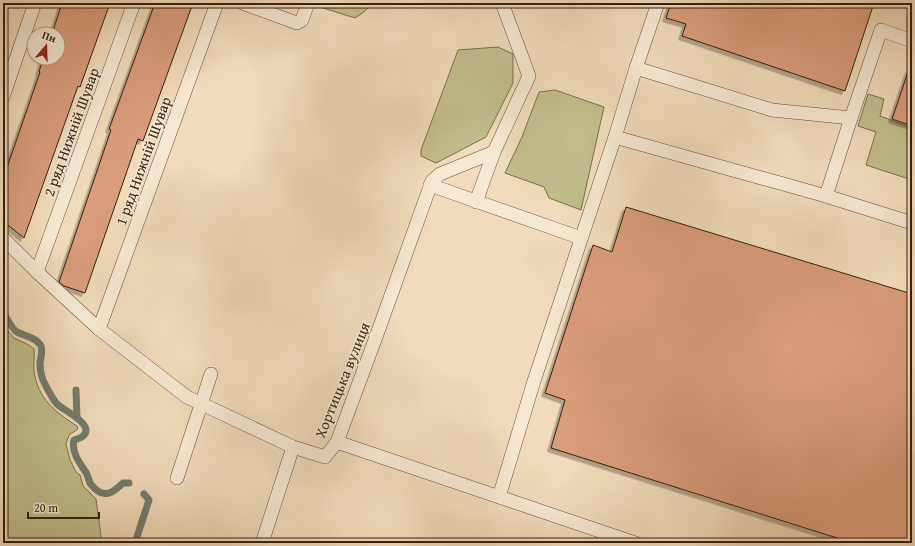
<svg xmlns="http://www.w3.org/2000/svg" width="915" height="546" font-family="'Gentium Book Plus',serif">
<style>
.green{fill:#c1be8b;stroke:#7c6e4e}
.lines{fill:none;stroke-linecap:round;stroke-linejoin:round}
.stream{stroke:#737d6d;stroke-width:7}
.building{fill:#d99c7a;stroke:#361f11;filter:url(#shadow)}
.service-casing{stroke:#654e3b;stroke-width:14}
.service{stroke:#f6e8d2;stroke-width:13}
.labels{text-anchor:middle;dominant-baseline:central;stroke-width:3;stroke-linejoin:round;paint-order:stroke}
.street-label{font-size:15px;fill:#361f11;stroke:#f6e8d2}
</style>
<defs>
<filter id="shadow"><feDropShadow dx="-3.5" dy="3.5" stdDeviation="0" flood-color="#0004"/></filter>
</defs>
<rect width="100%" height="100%" fill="#f1dbba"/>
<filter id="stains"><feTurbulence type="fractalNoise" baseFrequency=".005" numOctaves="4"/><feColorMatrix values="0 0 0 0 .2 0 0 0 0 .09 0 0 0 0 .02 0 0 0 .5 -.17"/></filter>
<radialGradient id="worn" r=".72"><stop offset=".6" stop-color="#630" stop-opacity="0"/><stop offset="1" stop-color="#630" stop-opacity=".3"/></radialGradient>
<!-- green -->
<g class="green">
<path d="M321 3H373L364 12 355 18 320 7Z"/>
<path d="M498 47 513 54V83L486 137 436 163 421 156V150L458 50Z"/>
<path d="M555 90 604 107 581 210 549 198 544 187 505 173 522 137 539 92Z"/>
<path d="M868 94 884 99 880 116 912 128V180L866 165 876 132 858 126Z"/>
<path d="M3 325 14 338 29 345 34 349C35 357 33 364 34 371 38 399 55 412 77 426L78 429 69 435 66 444 70 460 76 472 80 475 83 486 96 499 102 543H3Z"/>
</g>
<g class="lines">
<!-- stream -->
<g class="stream">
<path d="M3 312C7 318 11 328 17 332 25 336 37 338 41 346 43 351 41 357 40 362 40 367 41 375 43 380 47 388 51 397 57 404 63 410 96 425 83 436 81 438 77 439 74 440 71 451 79 462 85 471 88 474 88 479 90 483 102 500 112 494 123 483H129"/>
<path d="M76 390 77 418"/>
<path d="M135 543 149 500 144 494"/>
</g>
</g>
<!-- building -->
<g class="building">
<path d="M62 3H110L80 87 78 86 24 238 3 221V179L40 72H39L43 58H58V34H52Z"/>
<path d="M155 3H193L143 141 138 139 85 293 64 286 59 282 111 130 109 129Z"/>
<path d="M671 3H874L845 91 682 36 686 24 666 18Z"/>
<path d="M909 69 912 70V126L892 119Z"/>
<path d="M626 207 912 294V543H853L551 448 565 400 545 393 593 245 612 252Z"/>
</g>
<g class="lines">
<!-- service casing -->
<g class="service-casing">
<g id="service">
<path d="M242 3 297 23 302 20 308 3"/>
<path d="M636 68 772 110 851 118 826 196"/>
<path d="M3 97 35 3"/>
<path d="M851 118 881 30 912 41"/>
<path d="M615 137 826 196 912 223"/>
<path d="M430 185 581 238"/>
<path d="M476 202 494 152"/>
<path d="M3 238 37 272 99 329 187 397 293 447 325 457 337 442 376 337 432 181 440 174 494 152 529 76 502 3"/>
<path d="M37 272 134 3"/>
<path d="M99 329 217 3"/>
<path d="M337 442 635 543"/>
<path d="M177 478 211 374"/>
<path d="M499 497 534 381 615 137 636 68 658 3"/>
<path d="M262 543 293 447"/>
</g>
</g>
<!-- service -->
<use href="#service" class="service"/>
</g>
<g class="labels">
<!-- street labels -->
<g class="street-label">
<text transform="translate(71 132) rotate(-70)">2 ряд Нижній Шувар</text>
<text transform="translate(143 161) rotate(-70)">1 ряд Нижній Шувар</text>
<text transform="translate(342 380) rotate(-68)">Хортицька вулиця</text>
</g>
</g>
<!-- margin -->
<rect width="915" height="546" fill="none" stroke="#f1dbba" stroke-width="16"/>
<rect x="4" y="4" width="907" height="538" fill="none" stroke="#361f11" stroke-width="2"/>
<rect x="8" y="8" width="899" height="530" fill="none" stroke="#361f11"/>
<!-- north arrow -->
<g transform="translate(46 46) rotate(19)"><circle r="19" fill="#f6e8d2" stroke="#a99885"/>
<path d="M0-3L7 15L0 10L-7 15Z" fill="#8f2418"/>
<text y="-6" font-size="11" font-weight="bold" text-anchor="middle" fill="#361f11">Пн</text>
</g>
<!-- scale -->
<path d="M28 512v6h71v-6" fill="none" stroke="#361f11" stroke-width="2"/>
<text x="34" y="512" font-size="12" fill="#361f11" stroke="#f6e8d2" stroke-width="3" paint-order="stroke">20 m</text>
<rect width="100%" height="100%" filter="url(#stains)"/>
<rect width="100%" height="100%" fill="url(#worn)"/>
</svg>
